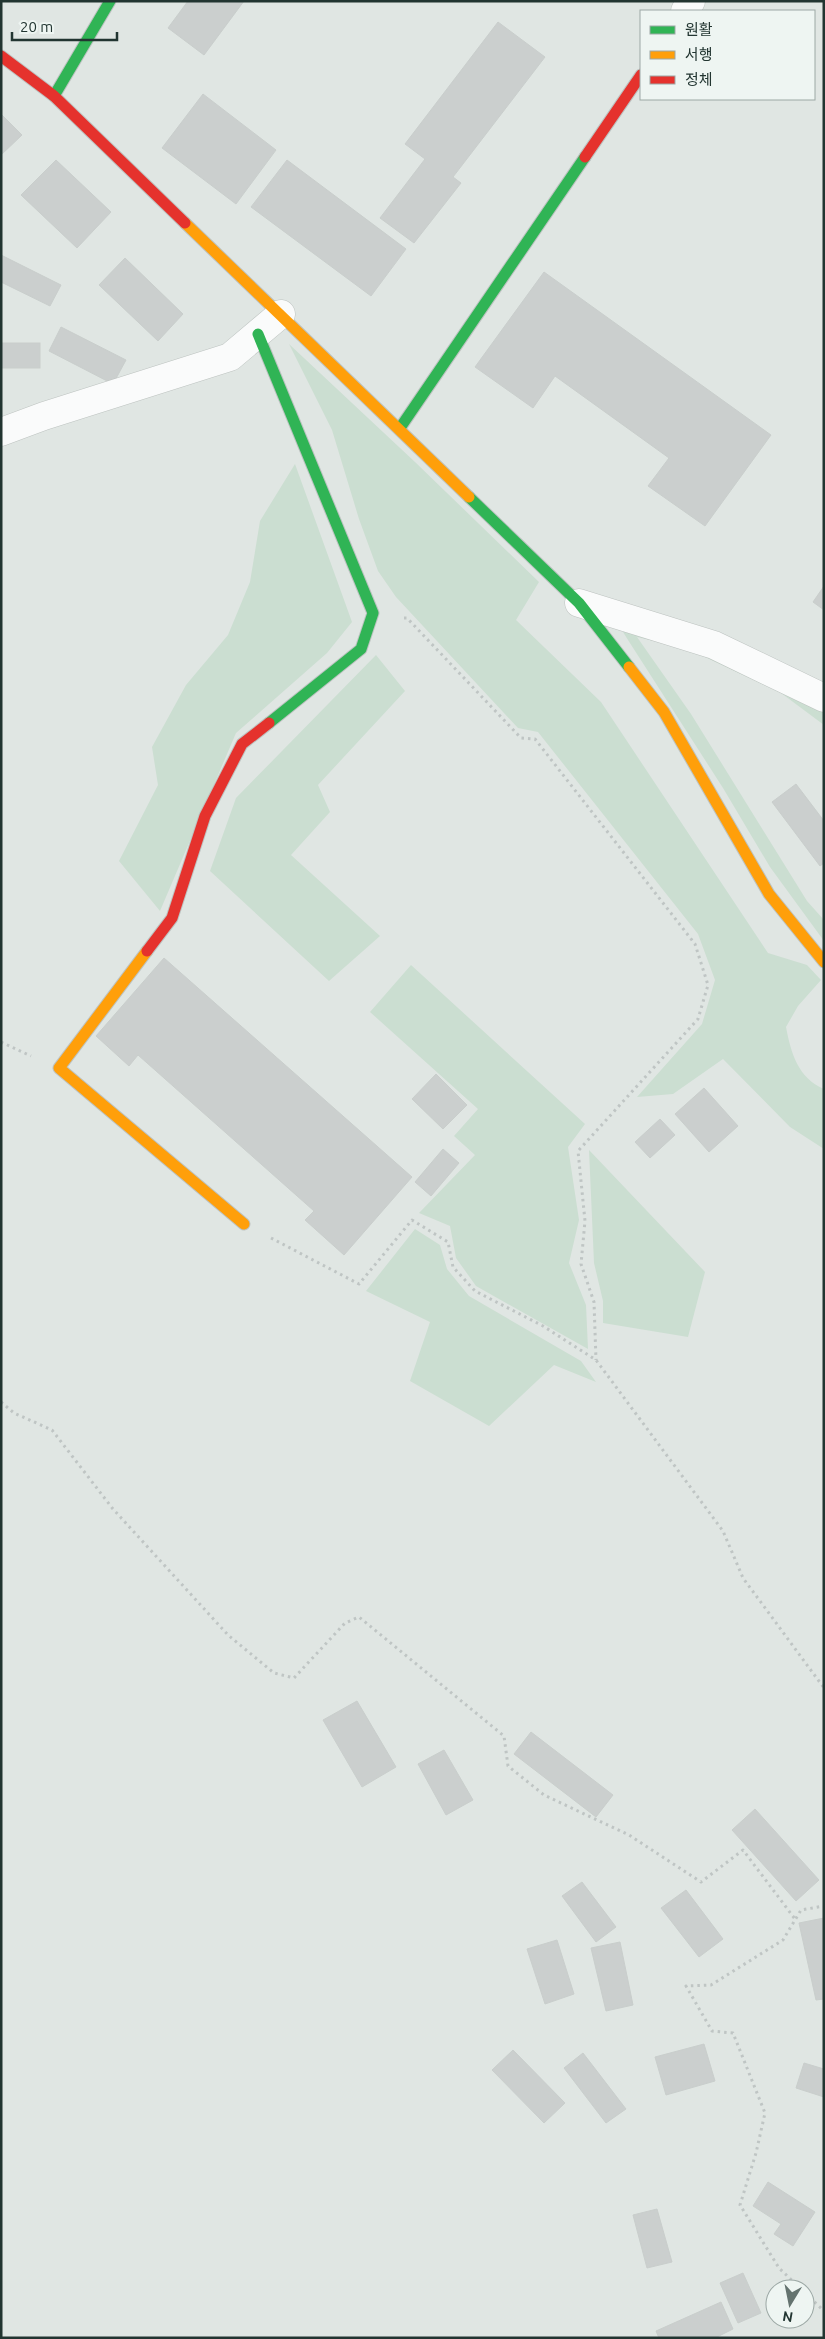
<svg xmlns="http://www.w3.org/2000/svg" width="825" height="2339" font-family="Ubuntu,'Noto Sans KR',sans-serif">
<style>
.green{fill:#cbded1}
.building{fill:#cbcfce;stroke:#c9cecc}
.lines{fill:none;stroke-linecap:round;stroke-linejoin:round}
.street-casing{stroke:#bdc3c0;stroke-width:29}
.fast-casing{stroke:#bdc3c1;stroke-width:13}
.slow-casing{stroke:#bdc3c1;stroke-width:13}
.jam-casing{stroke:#bdc3c1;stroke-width:13}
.path{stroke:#bfc5c4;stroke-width:3;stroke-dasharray:2.5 4;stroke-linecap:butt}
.street{stroke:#fafbfb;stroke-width:28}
.fast{stroke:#30b455;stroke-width:11}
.slow{stroke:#ff9f0a;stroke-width:11}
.jam{stroke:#e5322d;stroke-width:11}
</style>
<rect width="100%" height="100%" fill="#e0e6e3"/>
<!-- green -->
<g class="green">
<path d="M289 344 415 462 539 582 516 620 601 702 768 953 807 965 821 980 798 1006 786 1027C791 1053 798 1078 824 1089V1149L790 1127 723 1059 673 1094 637 1097 702 1024 715 980 698 934 538 732 518 728 396 597 378 571 359 519 332 430Z"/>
<path d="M295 464 352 622 327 653 236 733 160 911 119 861 158 785 152 747 186 685 228 635 250 582 260 521Z"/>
<path d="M632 627 679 639 824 705V725L781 693 688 649 637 637 691 714 807 901 824 920V941L770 867 723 788 628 640 623 632Z"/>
<path d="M376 655 405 691 318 785 330 812 291 855 380 936 329 981 210 871 236 798Z"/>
<path d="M411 965 585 1124 568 1147 579 1220 569 1263 586 1305 588 1349 476 1286 456 1258 450 1226 419 1213 475 1155 454 1136 478 1109 370 1012Z"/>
<path d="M589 1150 705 1272 688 1337 603 1323V1301L594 1263Z"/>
<path d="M415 1229 440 1245 447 1269 469 1296 581 1361 596 1382 554 1365 489 1426 410 1381 430 1322 366 1291Z"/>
</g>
<!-- building -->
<g class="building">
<path d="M188 1H244L204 55 168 28Z"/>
<path d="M498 22 545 57 453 177 461 183 414 243 380 218 425 159 405 144Z"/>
<path d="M203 94 276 150 236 204 162 148Z"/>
<path d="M1 114 22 135 1 155Z"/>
<path d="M56 160 111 212 77 248 21 195Z"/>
<path d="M287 160 406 249 371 296 251 207Z"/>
<path d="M1 255 61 285 50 306 1 282Z"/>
<path d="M125 258 183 314 158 341 99 285Z"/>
<path d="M544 272 771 435 705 526 648 486 669 458 555 376 533 408 475 367Z"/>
<path d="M61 327 126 360 113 384 49 351Z"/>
<rect x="1" y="343" width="39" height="25"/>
<path d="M824 586V610L813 602Z"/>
<path d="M796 784 824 821V863L820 866 772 802Z"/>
<path d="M164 958 412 1177 344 1255 305 1220 314 1211 138 1055 129 1066 96 1036Z"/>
<path d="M436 1074 467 1105 443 1129 412 1099Z"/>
<path d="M704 1088 738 1126 709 1152 675 1114Z"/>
<path d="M660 1119 675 1135 650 1158 635 1142Z"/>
<path d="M443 1149 459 1163 431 1196 415 1182Z"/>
<path d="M357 1701 396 1767 362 1787 323 1720Z"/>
<path d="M531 1732 613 1795 596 1817 514 1754Z"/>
<path d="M444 1750 473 1800 446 1815 418 1764Z"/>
<path d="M755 1809 819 1880 796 1901 732 1830Z"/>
<path d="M582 1882 616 1927 596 1942 562 1896Z"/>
<path d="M686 1890 723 1939 699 1957 661 1908Z"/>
<path d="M824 1918V1999L816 2000 799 1923Z"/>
<path d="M557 1940 574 1994 545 2004 527 1949Z"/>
<path d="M620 1942 633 2005 606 2011 591 1948Z"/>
<path d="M704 2044 715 2081 666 2095 655 2057Z"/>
<path d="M513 2050 565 2103 544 2123 492 2070Z"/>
<path d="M583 2053 626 2109 606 2123 564 2068Z"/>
<path d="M804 2063 824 2069V2097L796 2088Z"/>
<path d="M768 2182 815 2212 793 2246 774 2234 781 2224 753 2206Z"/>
<path d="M657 2209 672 2262 647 2268 633 2215Z"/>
<path d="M743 2273 761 2313 738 2323 720 2283Z"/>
<path d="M721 2302 733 2329 715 2338H659L656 2331Z"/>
</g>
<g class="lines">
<!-- street casing -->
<g class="street-casing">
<g id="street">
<path d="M685 11 691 1"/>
<path d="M1 432 44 416 230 357 281 314"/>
<path d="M579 603 714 645 824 698"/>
</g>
</g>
<!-- fast casing -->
<g class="fast-casing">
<g id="fast">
<path d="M54 96 110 1"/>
<path d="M258 334 373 613 361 649 269 723"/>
<path d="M400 428 585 157"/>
<path d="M469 497 579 603 629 667"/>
</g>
</g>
<!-- slow casing -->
<g class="slow-casing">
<g id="slow">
<path d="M185 223 469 497"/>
<path d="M629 667 664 712 769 894 824 962"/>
<path d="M147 951 59 1068 244 1224"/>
</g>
</g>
<!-- jam casing -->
<g class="jam-casing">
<g id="jam">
<path d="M1 56 54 96 185 223"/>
<path d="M585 157 641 75"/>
<path d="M147 951 172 918 205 816 242 744 269 723"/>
</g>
</g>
<!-- path -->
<g class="path">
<path d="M404 618H407L521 738 535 739 695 944 708 985 698 1019 578 1151 585 1221 581 1264 594 1302 596 1360"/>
<path d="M1 1042 31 1056"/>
<path d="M271 1238 359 1284 412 1220 448 1242 453 1267 475 1291 543 1326 596 1360 723 1531 743 1578 824 1688"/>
<path d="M1 1402 14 1413 52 1430 113 1509 228 1635 274 1673 294 1678 345 1623 359 1617 504 1736 508 1766 544 1795 629 1835 701 1882 743 1850 795 1919"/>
<path d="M801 2289 779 2268 740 2205 756 2153 765 2113 733 2033 712 2031 686 1986 711 1985 783 1940 801 1910 824 1906"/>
<path d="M805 2293 824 2311"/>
</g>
<!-- street -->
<use href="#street" class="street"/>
<!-- fast -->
<use href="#fast" class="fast"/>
<!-- slow -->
<use href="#slow" class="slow"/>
<!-- jam -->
<use href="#jam" class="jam"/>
</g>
<!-- border -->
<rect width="825" height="2339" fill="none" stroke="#223531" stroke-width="5"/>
<!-- legend -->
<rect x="640" y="10" width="175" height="90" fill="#eef5f2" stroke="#9ca8a5"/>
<rect x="650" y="26" width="25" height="8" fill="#30b455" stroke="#9ca8a5"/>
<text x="685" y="35" font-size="15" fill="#223531">원활</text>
<rect x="650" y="51" width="25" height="8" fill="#ff9f0a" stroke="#9ca8a5"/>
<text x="685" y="60" font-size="15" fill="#223531">서행</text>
<rect x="650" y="76" width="25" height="8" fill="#e5322d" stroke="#9ca8a5"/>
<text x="685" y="85" font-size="15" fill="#223531">정체</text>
<!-- north arrow -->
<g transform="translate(790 2304) rotate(190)"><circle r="24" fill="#eef5f2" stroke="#9ca8a5"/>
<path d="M0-4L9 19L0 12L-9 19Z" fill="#64736f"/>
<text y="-8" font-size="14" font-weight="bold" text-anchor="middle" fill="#223531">N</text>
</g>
<!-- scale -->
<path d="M12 32v8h105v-8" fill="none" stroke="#223531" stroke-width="2.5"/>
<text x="20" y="32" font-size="15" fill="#223531" stroke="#eef5f2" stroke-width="4" paint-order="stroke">20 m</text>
</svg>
